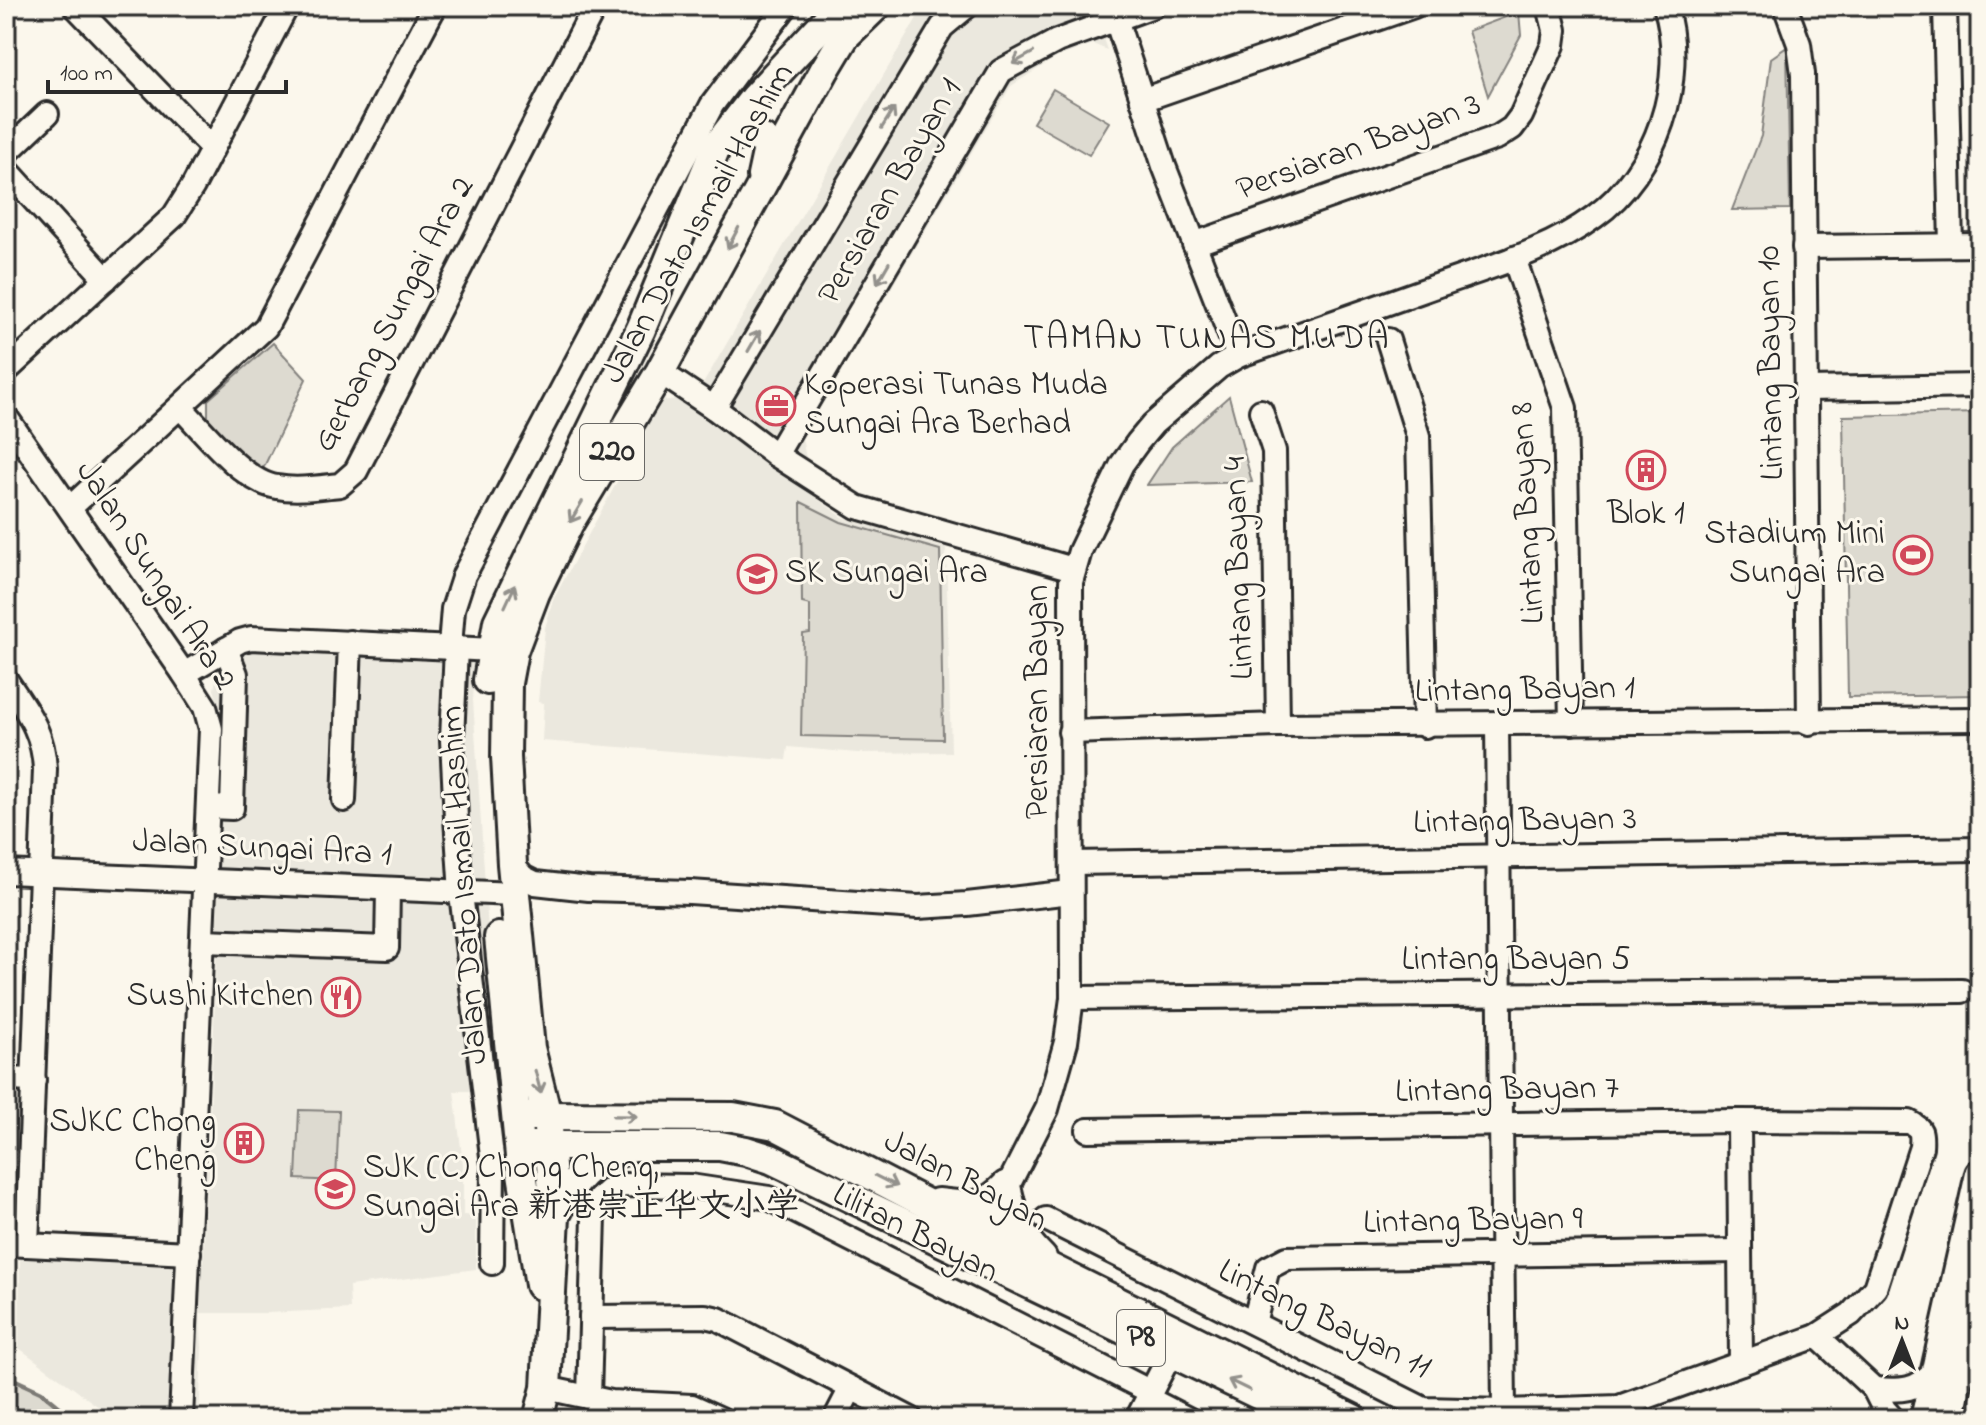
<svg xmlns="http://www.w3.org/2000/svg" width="1986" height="1425" font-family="'Indie Flower','LXGW WenKai TC',sans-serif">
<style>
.built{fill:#ebe8de}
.green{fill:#dddad0;stroke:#84827e;stroke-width:2}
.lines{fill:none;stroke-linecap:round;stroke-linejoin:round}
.stream{stroke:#7b7a75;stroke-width:5}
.minor-casing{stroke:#2b2b2b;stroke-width:28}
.major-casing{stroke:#2b2b2b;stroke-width:34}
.minor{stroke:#fbf7ec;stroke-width:22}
.major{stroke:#fbf7ec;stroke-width:28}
.oneway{stroke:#93918c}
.labels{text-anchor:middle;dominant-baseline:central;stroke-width:6;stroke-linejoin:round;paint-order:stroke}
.shield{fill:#fbf7ec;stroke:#696865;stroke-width:2}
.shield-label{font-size:32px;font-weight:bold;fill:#2b2b2b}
.street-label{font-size:34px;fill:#2b2b2b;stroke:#fbf7ec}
.poi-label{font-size:34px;fill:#2b2b2b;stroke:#fbf7ec;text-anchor:start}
.neighbourhood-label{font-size:36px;letter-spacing:2px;fill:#2b2b2b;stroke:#fbf7ec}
</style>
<rect width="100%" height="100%" fill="#fbf7ec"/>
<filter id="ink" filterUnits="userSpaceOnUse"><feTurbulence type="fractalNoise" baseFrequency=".0125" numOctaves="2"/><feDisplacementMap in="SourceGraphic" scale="16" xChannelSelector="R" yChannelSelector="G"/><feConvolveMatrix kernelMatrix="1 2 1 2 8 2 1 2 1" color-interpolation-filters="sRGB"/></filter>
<g filter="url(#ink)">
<!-- built -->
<g class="built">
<path d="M924 6H1092L1107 50 1093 44 1055 58 1011 86 802 438 806 458 703 384Z"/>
<path d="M677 399 844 518 946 548 951 752 857 753 788 747 786 760 542 741 544 703 538 702 545 628 553 600 661 401Z"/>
<path d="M249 649 476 658 473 700 495 1039 467 1037 471 1091H454L463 1164V1215L476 1216V1269L349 1286 350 1309 267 1313H200L202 1348 199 1419H115L19 1348 20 1252 203 1262 214 1025 223 722 214 689 219 664Z"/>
</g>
<!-- green -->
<g class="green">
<path d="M1519 12 1521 35 1488 96 1468 31Z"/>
<path d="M1787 47 1790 209 1732 210 1761 136 1771 58Z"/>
<path d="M1053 89 1109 122 1089 155 1033 123Z"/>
<path d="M273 343 306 379 261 473 208 423V400Z"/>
<path d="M1229 396 1252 482 1147 485 1172 447Z"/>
<path d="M1980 413V695L1848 697 1843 416Z"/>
<path d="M801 502 841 522 940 550 943 739 801 736 803 634 810 633V605L802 603Z"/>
<path d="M299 1110 339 1111 336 1181 296 1179Z"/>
<path d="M6 1376 41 1392 74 1419H6Z"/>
</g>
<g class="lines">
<!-- stream -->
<path class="stream" d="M6 1376 41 1392 74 1419"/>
<!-- minor casing -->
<g class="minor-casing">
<g id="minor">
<path d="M75 6 212 148"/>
<path d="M1785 6 1799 44 1803 74 1809 723"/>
<path d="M1945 6 1951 245"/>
<path d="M1112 7 1164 166 1238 356"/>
<path d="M1142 100 1414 6"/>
<path d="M6 153 47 114"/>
<path d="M6 169 106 279"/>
<path d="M1194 244 1498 137 1512 128 1521 116 1553 45 1555 30 1549 6"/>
<path d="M1804 247 1980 245"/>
<path d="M1514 258 1565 408 1571 723"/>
<path d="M1388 340 1418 436 1425 726"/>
<path d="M6 371 174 216 193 186 287 6"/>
<path d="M660 372 714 408 776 455 857 507 1073 569"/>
<path d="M1807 389 1980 386"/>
<path d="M181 408C205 432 243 482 277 487 297 491 320 487 340 485L356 471 595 6"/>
<path d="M714 408 942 27 967 6"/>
<path d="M1261 411 1274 451 1278 725"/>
<path d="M6 417 184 674 205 707 211 729 181 1419"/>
<path d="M776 455 1001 71 1057 41 1153 6"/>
<path d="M71 507 266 327 435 6"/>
<path d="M450 646 453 609 464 575 712 105 786 6"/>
<path d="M456 647 452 740 456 818 461 893 493 1165 492 1263"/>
<path d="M184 674 240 641 251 638 493 650"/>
<path d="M6 680C27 712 43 730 45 769L27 1245"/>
<path d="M1497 725 1504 1411"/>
<path d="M1070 732 1278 725 1980 719"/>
<path d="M344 800 350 642"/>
<path d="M209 807 232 808 236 674 226 649"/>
<path d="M1072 863 1980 849"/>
<path d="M512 864 523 877 535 883 589 889 690 892 918 907 967 904 1071 892"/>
<path d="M6 872 514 894"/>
<path d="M203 941 387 948 388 889"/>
<path d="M1072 998 1962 991"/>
<path d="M6 1079 34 1080"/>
<path d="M1739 1121 1741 1363"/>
<path d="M1046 1219 1424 1409 1504 1411 1619 1407 1817 1336 1851 1314 1875 1288 1921 1147C1922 1133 1922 1128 1909 1122L1739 1121 1088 1130"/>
<path d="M984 1233 1047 1109 1066 1042 1072 998 1071 582 1080 551 1122 464 1138 442 1153 424 1219 367 1238 356C1305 332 1372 309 1439 285 1492 266 1548 251 1594 217 1657 172 1688 79 1665 6"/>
<path d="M6 1244 189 1253"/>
<path d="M591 1317 705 1316 718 1319 911 1419"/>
<path d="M1254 1323 1268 1268 1287 1258 1738 1251"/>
<path d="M1817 1336 1874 1389 1884 1409 1893 1419"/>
<path d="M546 1388 611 1402 692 1406 721 1419"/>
<path d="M1874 1389C1903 1391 1916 1391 1937 1370"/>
<path d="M589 1398 594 1216 599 1199 609 1190 623 1185 690 1186 769 1198 1151 1392"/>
<path d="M1147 1398 1188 1419"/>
<path d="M835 1419 851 1388"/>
<path d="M1137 1419 1171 1353"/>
</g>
</g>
<!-- major casing -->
<g class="major-casing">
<g id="major">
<path d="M716 146 742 133 763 139 768 148 762 176"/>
<path d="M488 680 498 622 641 329 716 147 754 98 840 6"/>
<path d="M499 937 521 1167 540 1285"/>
<path d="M529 1116 733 1117 775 1125 1052 1269 1353 1419"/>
<path d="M531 1146H720L746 1151 771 1159 1309 1419"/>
<path d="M1006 1186C1014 1221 1016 1232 1042 1258"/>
<path d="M938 1203C971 1206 981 1211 1006 1186"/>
<path d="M556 1214C572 1181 589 1161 625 1150"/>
<path d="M538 1419 546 1388 555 1216 547 1116 530 1048 512 864 506 757 507 683 513 651 535 593 569 523 660 372 824 71 845 36 876 6"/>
<path d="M1925 1419 1980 1174"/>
<path d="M1949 1419 1980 1278"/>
</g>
</g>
<!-- minor -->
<use href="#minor" class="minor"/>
<!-- major -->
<use href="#major" class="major"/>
</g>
<!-- one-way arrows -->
<defs><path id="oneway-shaft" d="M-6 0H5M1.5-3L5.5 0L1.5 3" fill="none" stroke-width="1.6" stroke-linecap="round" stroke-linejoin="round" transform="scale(2)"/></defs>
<g class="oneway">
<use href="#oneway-shaft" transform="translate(1023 58) rotate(151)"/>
<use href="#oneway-shaft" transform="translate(888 118) rotate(-58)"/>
<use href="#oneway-shaft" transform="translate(733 238) rotate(118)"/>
<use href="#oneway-shaft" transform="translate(883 273) rotate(120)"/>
<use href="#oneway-shaft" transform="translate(754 341) rotate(-60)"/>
<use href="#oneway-shaft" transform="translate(576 512) rotate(121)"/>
<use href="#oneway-shaft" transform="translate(510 596) rotate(-65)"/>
<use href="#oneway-shaft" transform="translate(538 1082) rotate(76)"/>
<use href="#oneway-shaft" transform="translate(625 1116) rotate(1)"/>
<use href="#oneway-shaft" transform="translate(886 1181) rotate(27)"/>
<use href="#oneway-shaft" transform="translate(1239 1385) rotate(-154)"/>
</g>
</g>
<!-- icons -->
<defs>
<g id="office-ring" transform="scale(2)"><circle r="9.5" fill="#fbf7ec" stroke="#d1495b" stroke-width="1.5"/><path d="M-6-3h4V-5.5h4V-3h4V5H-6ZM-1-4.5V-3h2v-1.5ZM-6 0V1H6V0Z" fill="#d1495b"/></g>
<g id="building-ring" transform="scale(2)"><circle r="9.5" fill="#fbf7ec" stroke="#d1495b" stroke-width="1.5"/><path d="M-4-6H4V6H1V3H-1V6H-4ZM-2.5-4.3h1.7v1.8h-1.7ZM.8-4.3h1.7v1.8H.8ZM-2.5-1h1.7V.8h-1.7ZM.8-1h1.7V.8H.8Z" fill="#d1495b"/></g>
<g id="stadium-ring" transform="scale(2)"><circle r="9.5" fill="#fbf7ec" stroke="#d1495b" stroke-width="1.5"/><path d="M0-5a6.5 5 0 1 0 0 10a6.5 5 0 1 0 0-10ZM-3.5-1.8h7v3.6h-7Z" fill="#d1495b"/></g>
<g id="school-ring" transform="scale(2)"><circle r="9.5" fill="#fbf7ec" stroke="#d1495b" stroke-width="1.5"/><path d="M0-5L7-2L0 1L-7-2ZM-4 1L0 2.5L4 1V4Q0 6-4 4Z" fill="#d1495b"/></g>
<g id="restaurant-ring" transform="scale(2)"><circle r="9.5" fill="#fbf7ec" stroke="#d1495b" stroke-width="1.5"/><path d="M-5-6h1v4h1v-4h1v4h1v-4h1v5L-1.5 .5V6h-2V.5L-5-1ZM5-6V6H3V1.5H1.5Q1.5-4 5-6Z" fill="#d1495b"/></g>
</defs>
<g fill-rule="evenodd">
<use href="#office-ring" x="776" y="406"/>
<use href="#building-ring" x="1646" y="470"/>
<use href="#stadium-ring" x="1913" y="555"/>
<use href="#school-ring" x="757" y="574"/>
<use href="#restaurant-ring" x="341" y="997"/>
<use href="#building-ring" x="244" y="1143"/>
<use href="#school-ring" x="335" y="1189"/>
</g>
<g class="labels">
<!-- shield labels -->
<g class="shield">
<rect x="580" y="424" width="64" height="56" rx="6"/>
<rect x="1117" y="1310" width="48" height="56" rx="6"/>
</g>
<g class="shield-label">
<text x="612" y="452">220</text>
<text x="1141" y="1338">P8</text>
</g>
<!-- street labels -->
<g class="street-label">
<text transform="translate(1359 148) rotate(-20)">Persiaran Bayan 3</text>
<text transform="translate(891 192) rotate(-60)">Persiaran Bayan 1</text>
<text transform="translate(699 224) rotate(-61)">Jalan Dato Ismail Hashim</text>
<text transform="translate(395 315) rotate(-62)">Gerbang Sungai Ara 2</text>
<text transform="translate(1772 363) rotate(-91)">Lintang Bayan 10</text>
<text transform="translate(1529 513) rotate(-93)">Lintang Bayan 8</text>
<text transform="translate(1240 568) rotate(-92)">Lintang Bayan 4</text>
<text transform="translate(155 576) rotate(57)">Jalan Sungai Ara 2</text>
<text transform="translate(1525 691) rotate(-1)">Lintang Bayan 1</text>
<text transform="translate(1039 702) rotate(-90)">Persiaran Bayan</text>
<text transform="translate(1525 822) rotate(-1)">Lintang Bayan 3</text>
<text transform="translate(262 849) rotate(3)">Jalan Sungai Ara 1</text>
<text transform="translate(465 885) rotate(-94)">Jalan Dato Ismail Hashim</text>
<text x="1516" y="961">Lintang Bayan 5</text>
<text transform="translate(1507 1091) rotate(-1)">Lintang Bayan 7</text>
<text transform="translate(965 1182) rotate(28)">Jalan Bayan</text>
<text transform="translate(1473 1222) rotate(-1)">Lintang Bayan 9</text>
<text transform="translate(915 1234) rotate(27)">Lilitan Bayan</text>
<text transform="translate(1324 1320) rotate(26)">Lintang Bayan 11</text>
</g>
<!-- poi labels -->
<g class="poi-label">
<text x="804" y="386">Koperasi Tunas Muda<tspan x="804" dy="39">Sungai Ara Berhad</tspan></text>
<text x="1646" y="515" text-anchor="middle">Blok 1</text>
<text x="1885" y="535" text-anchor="end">Stadium Mini<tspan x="1885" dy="39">Sungai Ara</tspan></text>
<text x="785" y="574">SK Sungai Ara</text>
<text x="313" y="997" text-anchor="end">Sushi Kitchen</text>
<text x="216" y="1123" text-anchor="end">SJKC Chong<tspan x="216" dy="39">Cheng</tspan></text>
<text x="363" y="1169">SJK (C) Chong Cheng,<tspan x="363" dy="39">Sungai Ara 新港崇正华文小学</tspan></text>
</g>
<!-- neighbourhood labels -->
<g class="neighbourhood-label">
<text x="1207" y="339">TAMAN TUNAS MUDA</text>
</g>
</g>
<!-- margin -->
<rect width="1986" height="1425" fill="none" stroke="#fbf7ec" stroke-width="32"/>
<rect x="16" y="16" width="1954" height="1393" fill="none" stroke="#2b2b2b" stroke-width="3" filter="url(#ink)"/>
<!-- north arrow -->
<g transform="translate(1902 1341)" stroke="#fbf7ec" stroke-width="6" paint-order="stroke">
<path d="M0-6L14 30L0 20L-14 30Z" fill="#2b2b2b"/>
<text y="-12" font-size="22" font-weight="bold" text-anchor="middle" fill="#2b2b2b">N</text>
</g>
<!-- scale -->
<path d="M48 80v12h238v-12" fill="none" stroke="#2b2b2b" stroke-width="4"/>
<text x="60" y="80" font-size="24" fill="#2b2b2b" stroke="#fbf7ec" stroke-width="6" paint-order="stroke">100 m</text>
</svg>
